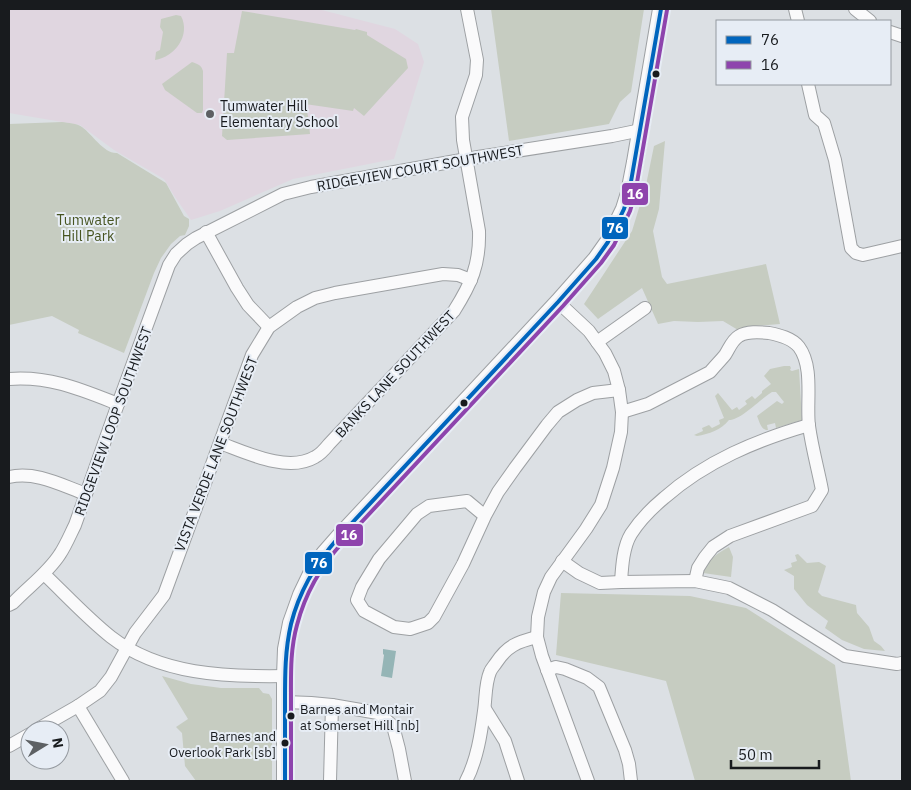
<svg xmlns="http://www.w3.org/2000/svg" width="911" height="790" font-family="'IBM Plex Sans',sans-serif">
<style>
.education{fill:#e0d6e0}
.green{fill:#c6ccc1}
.water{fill:#95b5b6}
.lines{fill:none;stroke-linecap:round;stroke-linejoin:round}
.minor-casing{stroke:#9da0a3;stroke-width:14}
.tertiary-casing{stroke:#9da0a3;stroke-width:18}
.minor{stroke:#fafafb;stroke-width:12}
.tertiary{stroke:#fafafb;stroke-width:16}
.bus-1-casing{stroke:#e7edf5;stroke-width:8}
.bus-2-casing{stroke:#e7edf5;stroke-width:8}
.bus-1{stroke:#0065bd;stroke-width:4}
.bus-2{stroke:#8e44ad;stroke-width:4}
.bus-dot{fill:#181b1e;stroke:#e7edf5;stroke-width:2}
.poi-dot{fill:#5d6063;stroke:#e7edf5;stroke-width:2}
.labels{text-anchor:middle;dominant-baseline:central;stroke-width:4;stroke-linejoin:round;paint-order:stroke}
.bus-label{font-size:13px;fill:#181b1e;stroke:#e7edf5;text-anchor:start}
.poi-label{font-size:14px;fill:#181b1e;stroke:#e7edf5;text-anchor:start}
.street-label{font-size:14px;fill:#181b1e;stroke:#e7edf5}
.park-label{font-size:14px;fill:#475421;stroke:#e7edf5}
.line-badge{stroke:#e7edf5;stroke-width:2}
.badge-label{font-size:14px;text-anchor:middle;font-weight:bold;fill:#fff}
</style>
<rect width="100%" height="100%" fill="#dce0e4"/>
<!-- education -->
<path class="education" d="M9 9H318L395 29 418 44 424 62 394 159 293 179 220 211 191 220 175 197 164 179 114 150 80 125 9 113Z"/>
<!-- green -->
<g class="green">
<path d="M491 9H644L631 92 620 102 609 124 509 141Z"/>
<path d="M242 11 355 30 356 29 367 32V35L406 59 408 68 364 116 354 108 353 111 305 104 308 116 310 134 227 140 222 136 227 53H234Z"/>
<path d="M176 15 181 16C191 35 175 57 155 60L156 52 160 50 163 32 160 27 161 19Z"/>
<path d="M192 62C198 64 201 65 203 71V110L202 113H197L165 90 162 84Z"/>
<path d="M62 122C68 123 77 123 82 127 92 134 104 154 117 153L166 183 184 216 189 219V226L185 235 180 236 171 244 161 258 154 273 124 353 78 333 79 330 52 316 9 325V124Z"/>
<path d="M665 141 659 209 653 231 662 277 667 284 766 264 780 324 754 326 738 330 723 321 698 322 674 321 658 324 642 288 598 319 584 304 632 231 646 185 654 146Z"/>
<path d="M784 366H790L791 368 790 370 792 371 799 369 802 420 776 428 775 423 767 425 768 430C761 430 760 423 757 416L777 401 782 404 784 402 776 392H772C760 399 741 420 729 420 721 430 709 434 697 436L694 435 703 431 702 428 709 425 712 428 720 424 719 420 724 418 715 396 718 393 732 410 737 407 739 410 747 404 745 401 752 396 755 399 762 393V391L771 384 764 376 770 369Z"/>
<path d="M729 547 733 557 731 577 703 573C706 560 718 553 729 547Z"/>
<path d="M798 554 807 563 819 562 826 566 818 592 822 596 856 605 857 613 869 627 874 641 881 646 885 651 864 649 842 640 825 628 828 621 807 605 794 589V576L784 570 792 567 791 563 797 561 795 555Z"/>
<path d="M561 593 690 596 746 608 835 665 851 781H695L666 681 556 655Z"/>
<path d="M162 676 191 684 221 688H259L263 693 269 694 272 699V781H196L185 766 182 733 176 727 188 719Z"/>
</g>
<!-- water -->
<path class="water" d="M383 649 396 651 392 678 381 676 384 655 383 654Z"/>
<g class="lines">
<!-- minor casing -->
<g class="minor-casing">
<g id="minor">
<path d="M795 9 798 21"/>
<path d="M855 9 870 21"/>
<path d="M890 32 902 36"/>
<path d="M808 84 815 115 824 123 835 160 851 248 856 253 863 255 902 246"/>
<path d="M206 232 237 288 248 305 269 327"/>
<path d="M558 302 589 331 605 353 614 371 619 390 622 412 621 432 613 468 601 505 586 529 551 577 544 592 538 617 537 637 542 656 588 781"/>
<path d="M597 342 645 308"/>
<path d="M9 379C50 376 80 389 118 404"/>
<path d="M622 412 648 404 710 372C715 366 720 361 725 355 729 349 732 340 739 336 747 331 759 332 769 333 779 335 792 338 799 347 814 367 806 403 809 426 812 448 818 469 822 490L812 506 730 536 713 547 705 557 698 568 695 581"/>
<path d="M220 443C247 453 288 473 315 457 321 454 325 449 329 444L454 311C471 284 480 265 479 231L463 140 462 117 476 75 477 60 467 9"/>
<path d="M9 477C36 471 61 485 86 494"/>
<path d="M485 516 467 501 429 506 417 514 379 559 362 587 357 600 364 611 394 627 410 629 428 623 434 617 463 564 485 516 498 492 515 468 547 425 558 412 577 400 593 393 619 390"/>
<path d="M562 561 579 573 600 583 621 582 695 581 729 588 772 610 845 656 897 664 902 663"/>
<path d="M44 574C66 595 87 618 111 637 160 675 226 677 285 676"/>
<path d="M621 582C622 567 623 547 631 534 640 520 652 508 664 498 706 461 757 440 809 425"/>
<path d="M9 605 13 603C28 587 48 573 60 554 66 545 70 535 75 525L118 404 169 265 176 254 187 244 196 238 283 194 311 187 478 157 612 136 641 130"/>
<path d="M547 670 556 667 565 669 587 678 599 687 625 750 629 764 631 781"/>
<path d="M285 702 311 703 332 705 378 713 393 726 399 749 405 781"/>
<path d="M78 706 123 781"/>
<path d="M485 709 505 741 518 781"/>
<path d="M36 730 78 706 100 691 111 677 135 633 164 595 252 355 269 327 297 307 315 298 335 293 443 274 458 275 471 280"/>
<path d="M9 746 30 734"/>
<path d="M330 781 332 705"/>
<path d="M466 781C477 760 481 734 484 711 486 698 485 684 490 672 491 669 494 666 496 663 507 646 517 642 537 637"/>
</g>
</g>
<!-- tertiary casing -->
<g class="tertiary-casing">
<path id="tertiary" d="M285 781V676L286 649 291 623 301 595 312 572 324 554 338 538 558 302 596 259 608 242 624 209 629 193 635 162 661 9"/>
</g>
<!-- minor -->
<use href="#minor" class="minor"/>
<!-- tertiary -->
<use href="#tertiary" class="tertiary"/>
<!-- bus-1 casing -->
<g class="bus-1-casing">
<path id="bus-1" d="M285 781C285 754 285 727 285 701 285 675 285 650 291 624 299 592 316 563 338 538L558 302 596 259 608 242 624 209 629 193 661 9"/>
</g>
<!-- bus-2 casing -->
<g class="bus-2-casing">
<path id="bus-2" d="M291 781C291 754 291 728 291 701 291 675 290 650 297 625 305 594 321 566 343 542L563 306 601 263 614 245 630 211 635 194 667 10"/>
</g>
<!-- bus-1 -->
<use href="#bus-1" class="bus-1"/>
<!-- bus-2 -->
<use href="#bus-2" class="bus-2"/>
</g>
<!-- markers -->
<g class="bus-dot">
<circle cx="656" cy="74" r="4.5"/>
<circle cx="464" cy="403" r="4.5"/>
<circle cx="291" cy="716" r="4.5"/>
<circle cx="285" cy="743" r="4.5"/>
</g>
<circle class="poi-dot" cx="210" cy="114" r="5"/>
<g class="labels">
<!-- bus labels -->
<g class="bus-label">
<text x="300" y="709">Barnes and Montair<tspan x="300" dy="16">at Somerset Hill [nb]</tspan></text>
<text x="276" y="736" text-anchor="end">Barnes and<tspan x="276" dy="16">Overlook Park [sb]</tspan></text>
</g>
<!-- poi labels -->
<g class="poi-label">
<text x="220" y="106">Tumwater Hill<tspan x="220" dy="16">Elementary School</tspan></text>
</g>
<!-- street labels -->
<g class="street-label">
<text transform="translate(420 168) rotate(-10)">RIDGEVIEW COURT SOUTHWEST</text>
<text transform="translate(395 374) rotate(-47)">BANKS LANE SOUTHWEST</text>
<text transform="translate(113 421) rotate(-70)">RIDGEVIEW LOOP SOUTHWEST</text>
<text transform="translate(216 454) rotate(-69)">VISTA VERDE LANE SOUTHWEST</text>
</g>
<!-- park labels -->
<g class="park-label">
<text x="88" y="220">Tumwater<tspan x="88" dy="16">Hill Park</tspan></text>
</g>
</g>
<g class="line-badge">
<rect x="621" y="182" width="28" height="24" rx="5" fill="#8e44ad"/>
<rect x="601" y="216" width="28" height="24" rx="5" fill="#0065bd"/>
<rect x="335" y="523" width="29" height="24" rx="5" fill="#8e44ad"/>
<rect x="304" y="551" width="29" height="24" rx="5" fill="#0065bd"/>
</g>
<g class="badge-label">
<text x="635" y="199">16</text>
<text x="615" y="233">76</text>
<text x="349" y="540">16</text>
<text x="319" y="568">76</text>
</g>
<!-- border -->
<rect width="911" height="790" fill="none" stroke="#181b1e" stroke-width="20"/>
<!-- legend -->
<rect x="716" y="20" width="175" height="65" fill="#e7edf5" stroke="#94999f"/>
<rect x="726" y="36" width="25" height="8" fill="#0065bd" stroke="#94999f"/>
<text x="761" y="45" font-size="15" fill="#181b1e">76</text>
<rect x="726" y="61" width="25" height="8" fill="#8e44ad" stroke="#94999f"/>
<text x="761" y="70" font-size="15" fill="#181b1e">16</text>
<!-- north arrow -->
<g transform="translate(45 745) rotate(80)"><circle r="24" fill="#e7edf5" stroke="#94999f"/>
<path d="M0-4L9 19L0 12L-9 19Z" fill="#5d6063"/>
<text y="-8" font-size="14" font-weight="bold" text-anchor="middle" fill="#181b1e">N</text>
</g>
<!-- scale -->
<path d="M731 760v8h88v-8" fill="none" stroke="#181b1e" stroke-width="2.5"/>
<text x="738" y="760" font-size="15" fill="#181b1e" stroke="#e7edf5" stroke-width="4" paint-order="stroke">50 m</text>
</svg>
